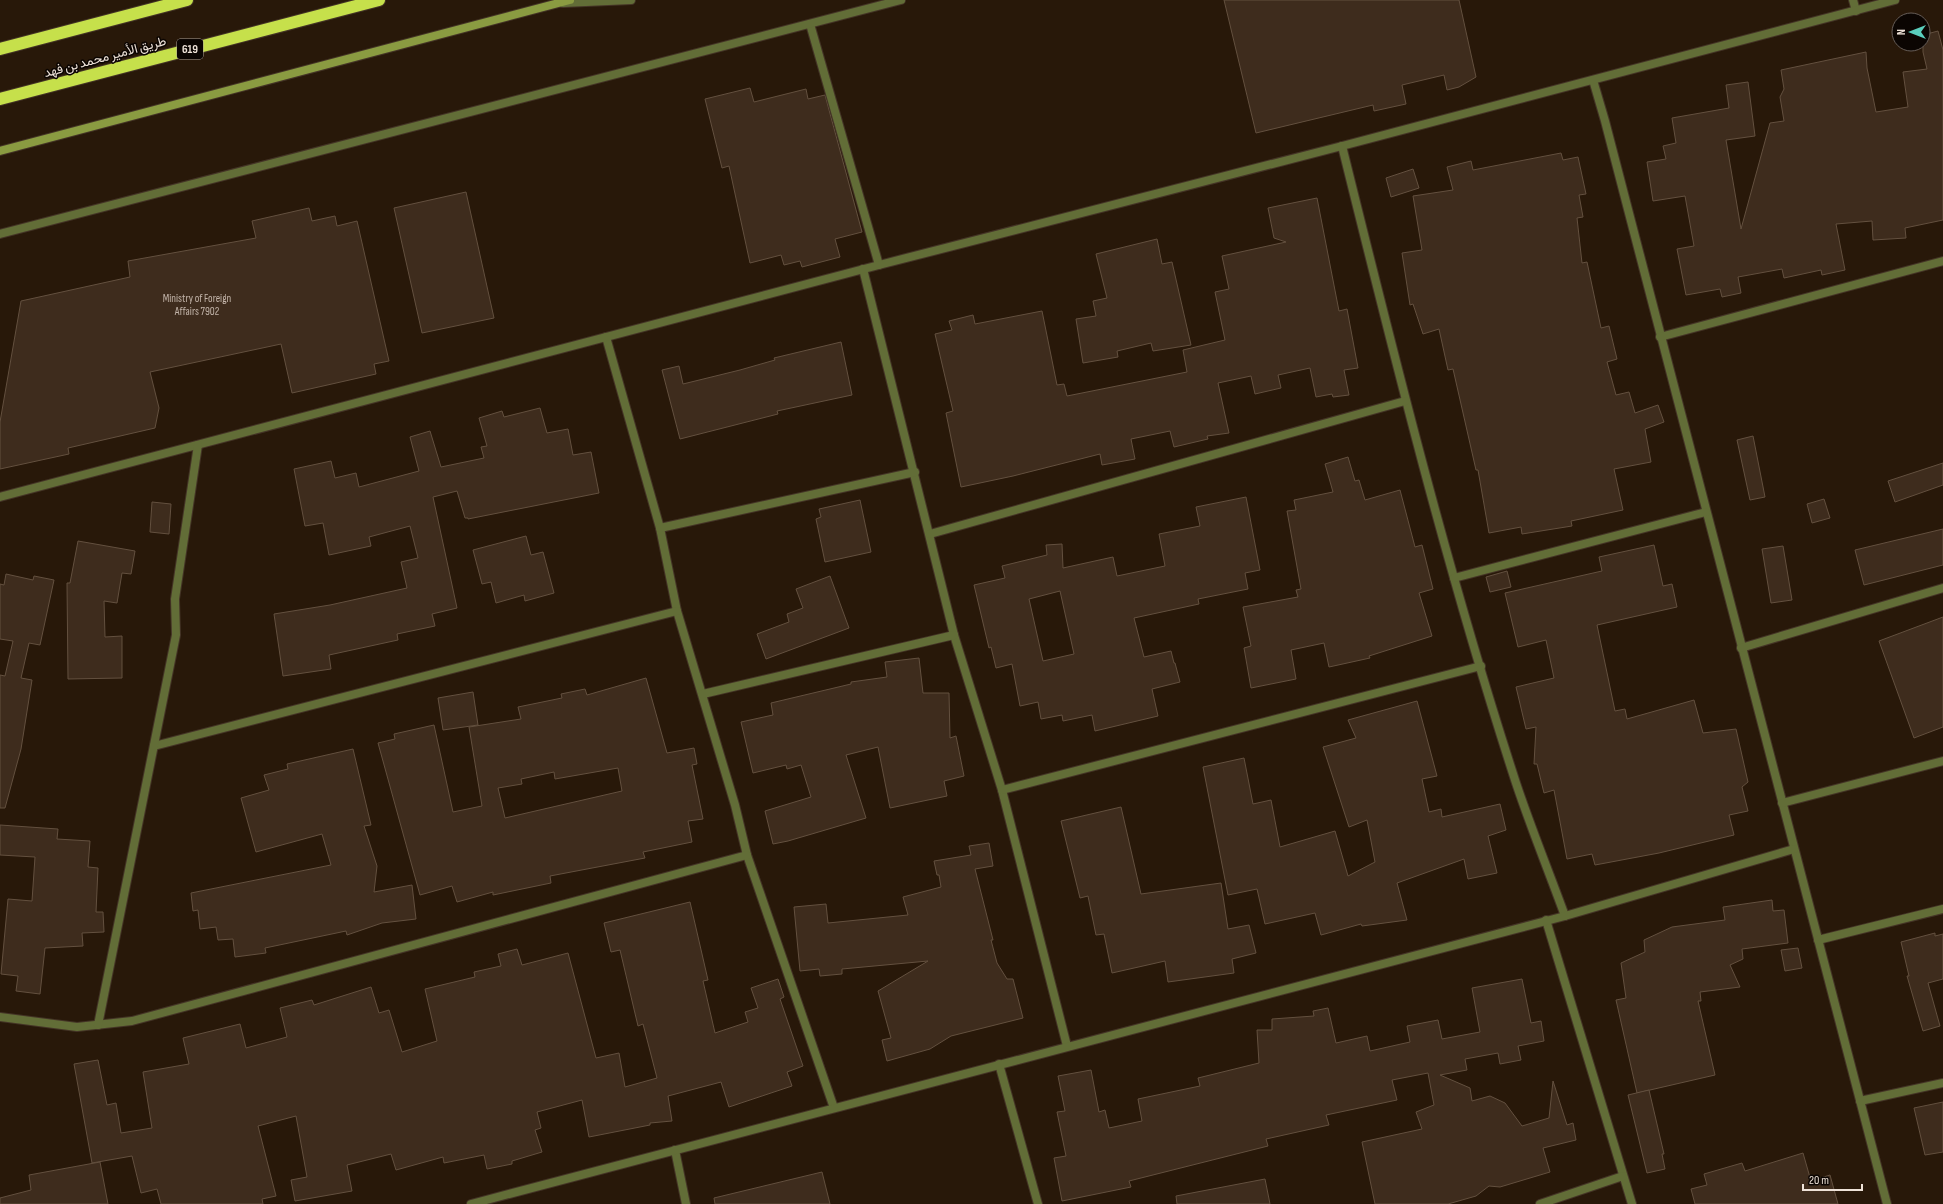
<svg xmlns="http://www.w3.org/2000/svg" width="1943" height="1204" font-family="'Sofia Sans Condensed',Vazirmatn,sans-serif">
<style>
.building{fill:#3e2c1d;stroke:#63503f;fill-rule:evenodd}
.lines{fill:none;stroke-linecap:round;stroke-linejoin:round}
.minor-casing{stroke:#443426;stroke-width:10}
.secondary-casing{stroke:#443426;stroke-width:10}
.motorway-casing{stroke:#443426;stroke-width:14}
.minor{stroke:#626d37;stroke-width:8}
.secondary{stroke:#8a9b41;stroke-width:8}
.motorway{stroke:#c6e04b;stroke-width:12}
.labels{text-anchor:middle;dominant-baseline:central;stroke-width:3;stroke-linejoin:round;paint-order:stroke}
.number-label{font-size:11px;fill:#c2b4a9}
.shield{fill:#0b0502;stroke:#aaa098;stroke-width:1}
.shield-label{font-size:12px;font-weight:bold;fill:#eee2d8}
.street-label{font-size:13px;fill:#eee2d8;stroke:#0b0502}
</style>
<rect width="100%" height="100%" fill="#281809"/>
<!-- building -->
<g class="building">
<path d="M1224 0H1459L1476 77 1459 87 1447 90 1444 75 1402 85 1406 104 1374 111 1373 105 1256 133Z"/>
<path d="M1938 31 1943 50V220L1905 228 1906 238 1873 240 1872 221 1836 224 1845 270 1822 275 1821 270 1784 278 1782 269 1738 277 1741 293 1722 297 1720 289 1686 295 1677 249 1694 246 1685 196 1653 201 1647 162 1666 159 1663 146 1676 143 1672 118 1729 108 1726 85 1748 82 1755 136 1726 140 1741 229 1770 123 1784 121 1780 97 1784 89 1781 70 1866 52 1867 68 1876 112 1908 107 1903 72 1927 69 1923 52V35Z"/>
<path d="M750 88 754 102 806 89 808 99 825 95 862 232 835 239 840 257 802 267 800 261 784 265 781 255 750 263 729 166 722 168 705 99Z"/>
<path d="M1561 153 1563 160 1578 157 1586 194 1579 195 1583 217 1577 218 1582 263 1587 262 1601 328 1609 326 1617 359 1607 362 1616 395 1629 392 1635 413 1658 405 1664 422 1645 429 1651 462 1614 469 1623 510 1571 521 1572 526 1522 534 1521 527 1489 533 1478 470H1476L1453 369 1448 370 1439 329 1423 334 1413 304 1410 305 1402 253 1422 250 1413 196 1453 190 1447 167 1471 161 1473 170Z"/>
<path d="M1413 169 1419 188 1391 197 1386 178Z"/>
<path d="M466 192 494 318 422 333 394 208Z"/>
<path d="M1317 198 1339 311 1347 309 1358 368 1344 370 1349 395 1333 397 1332 394 1316 397 1310 368 1278 375 1281 388 1255 394 1251 376 1218 383 1229 433 1207 436 1208 439 1174 447 1170 431 1131 439 1135 459 1102 465 1100 454 1013 476 961 487 946 413 953 411 935 334 952 330 949 321 973 315 975 324 1042 311 1057 385 1064 384 1067 396 1187 372 1183 350 1225 340 1215 292 1229 289 1222 256 1286 242 1274 238 1268 208Z"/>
<path d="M309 208 312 221 335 216 337 226 357 221 389 361 374 364 376 374 292 393 281 344 150 372 159 408 155 428 68 448 69 454 0 469V422L21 301 130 277 128 261 256 238 252 221Z"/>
<path d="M1157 239 1162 264 1172 262 1191 345 1153 351 1151 343 1117 351 1118 357 1083 363 1076 319 1096 316 1093 301 1107 298 1096 254Z"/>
<path d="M841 342 852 395 777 411 778 414 680 439 662 370 679 366 683 384 740 370 775 360 774 358Z"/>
<path d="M540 408 547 433 568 429 573 455 591 452 599 493 468 519V518H465L457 491 433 497 457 608 432 614 435 626 397 634 398 640 329 655 331 669 283 676 274 614 330 605 407 588 401 562 418 558 410 526 369 537 371 546 329 555 323 523 305 526 294 469 331 461 335 478 356 473 359 487 419 471 410 437 430 431 441 467 484 458 481 447 487 446 479 418 502 411 504 417Z"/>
<path d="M1753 436 1765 497 1750 500 1737 440Z"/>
<path d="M1348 457 1355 481 1359 480 1365 500 1400 490 1415 547 1422 545 1433 589 1419 593 1432 636 1369 656 1370 658 1329 667 1324 643 1291 650 1296 679 1251 688 1244 648 1251 646 1243 607 1298 597 1296 590 1301 589 1287 511 1296 510 1294 500 1333 492 1325 464Z"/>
<path d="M1943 463V485L1895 502 1888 481Z"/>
<path d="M1246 497 1260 570 1245 573 1248 589 1198 599 1199 604 1134 618 1144 657 1171 651 1174 663H1175L1180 682 1152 689 1158 716 1095 731 1092 715 1063 721 1062 715 1041 719 1038 702 1020 706 1012 664 996 668 991 647 989 648 974 585 1005 578 1002 566 1047 555 1046 545 1062 544 1063 568 1113 557 1117 576 1165 566 1159 534 1200 526 1196 507ZM1060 591 1074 654 1043 661 1029 599Z"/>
<path d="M1824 499 1830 518 1812 523 1807 504Z"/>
<path d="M860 500 871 552 825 562 816 519 821 517 819 509Z"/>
<path d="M152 502 171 504 169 534 150 532Z"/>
<path d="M1943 529V565L1864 585 1855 550Z"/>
<path d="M526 536 531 555 543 552 554 593 525 601 524 595 496 603 491 582 482 584 473 550Z"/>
<path d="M78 541 135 551 131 574 122 573 117 603 104 601 105 637 122 636V678L68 679 67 583H70Z"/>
<path d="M1654 545 1663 586 1672 584 1677 607 1597 625 1615 711 1625 709 1627 719 1694 700 1703 733 1736 729 1748 782 1742 787 1748 811 1729 815 1734 835 1659 853 1595 865 1592 854 1567 859 1554 790 1544 793 1537 764H1534L1536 727 1526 729 1516 687 1554 678 1546 640 1518 647 1505 593 1602 571 1599 557Z"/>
<path d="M1783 546 1792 600 1771 603 1762 549Z"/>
<path d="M1507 571 1511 587 1490 592 1486 577Z"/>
<path d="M6 574 33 580 34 576 54 580 40 645 29 643 21 678 32 680 21 749 5 808H0V675L5 676 13 641 0 639V584L4 585Z"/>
<path d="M830 576 849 628 766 659 757 634 789 622 787 614 803 608 796 589Z"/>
<path d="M1943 617V727L1914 738 1879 641Z"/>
<path d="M919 658 923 693H949L950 738 956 736 964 776 944 781 947 796 890 808 878 747 846 755 866 818 788 841 773 844 765 811 811 797 801 765 787 769 786 765 753 773 741 722 773 715 771 703 851 684V682L887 677 885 662Z"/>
<path d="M646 678 667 753 694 748 697 764 692 765 703 819 688 821 692 842 643 852 645 858 550 876 551 883 493 895V892L457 902 452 886 420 895 378 743 395 739 394 734 434 725 453 812 482 806 469 727 521 719 518 707 562 698 561 694 585 689 587 695ZM618 768 622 791 505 818 498 788 522 784 521 779 554 772 555 779Z"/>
<path d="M473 692 478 725 443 730 438 698Z"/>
<path d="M1417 701 1437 776 1422 779 1429 812 1441 809 1442 817 1500 804 1506 830 1488 836 1497 873 1468 879 1464 859 1397 883 1407 920 1362 926 1361 924 1321 935 1315 913 1265 924 1257 889 1228 895 1203 767 1244 758 1253 804 1271 800 1280 847 1335 831 1348 876 1375 862 1367 820 1349 827 1323 747 1356 738 1348 720Z"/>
<path d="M353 749 371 825 364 826 377 866 374 892 412 885 416 919 382 923 347 935 346 931 265 948 266 953 235 957 233 939 218 940 216 927 200 929 198 910 193 911 191 893 331 865 322 834 256 852 241 798 269 790 264 775 288 769 287 764Z"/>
<path d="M1121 807 1141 894 1221 883 1228 929 1249 925 1256 953 1232 959 1234 973 1168 982 1165 961 1112 973 1104 934 1096 935 1088 896 1080 898 1061 821Z"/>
<path d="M0 825 58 829 57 839 90 841 88 867 98 868 96 912H103L104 932 82 933 83 946 45 948 40 994 16 991 18 976 1 974 8 899 32 901 35 857 0 855Z"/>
<path d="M989 843 993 866 975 869 993 940H991L997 963 1007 979H1013L1023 1018 951 1036 930 1049 887 1061 882 1040 891 1038 878 991 928 961 842 969V974L820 976 819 969 800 971 794 907 826 904 828 923 908 915 903 897 941 887 939 875H937L934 861 971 855 969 846Z"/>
<path d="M1772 900 1773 911 1784 910 1788 943 1742 949 1743 959 1730 965 1740 987 1700 992 1701 1001H1698L1715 1075 1637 1093 1616 1000 1626 998 1621 963 1645 952 1644 940 1672 927 1725 920 1723 907Z"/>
<path d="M690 902 708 980 703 981 715 1033 748 1022 745 1012 758 1008 751 988 778 979 784 997 780 999 803 1066 787 1072 792 1086 729 1107 721 1082 668 1096 672 1121 650 1123V1125L589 1137 582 1100 537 1112 541 1128 535 1130 542 1152 512 1161V1164L487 1169 484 1155 444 1163 443 1157 396 1170 391 1154 347 1165 352 1191 295 1201 291 1180 307 1177 296 1116 258 1126 276 1196 262 1199 263 1204H161L157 1189 141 1193 132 1156 92 1163 74 1064 98 1060 107 1105 116 1103 121 1133 152 1128 143 1072 189 1064 183 1038 240 1024 246 1048 287 1037 280 1008 312 1000 314 1005 371 987 379 1013 389 1010 402 1052 437 1041 425 989 475 977 474 972 501 966 498 954 517 949 522 965 568 953 596 1058 619 1053 625 1087 657 1078 643 1024 638 1026 620 950 611 952 604 923Z"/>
<path d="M1935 933V936L1943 934V979L1928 983 1940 1026 1923 1031 1907 976H1909L1901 942Z"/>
<path d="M1798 948 1802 968 1785 971 1781 950Z"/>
<path d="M1522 979 1531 1023 1541 1021 1544 1041 1518 1046 1521 1060 1500 1064 1498 1053 1465 1059 1467 1070 1440 1075 1470 1088 1472 1101 1490 1096 1505 1103 1522 1126 1549 1118 1553 1081 1567 1125 1573 1123 1576 1140 1543 1148 1550 1172 1500 1187 1489 1186 1476 1196 1448 1204H1375L1362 1142 1422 1129 1416 1112 1434 1105 1428 1073 1392 1080 1397 1100 1326 1115 1329 1125 1266 1139 1268 1146 1129 1181 1131 1187 1062 1201 1054 1158 1066 1156 1057 1112 1065 1111 1058 1076 1091 1070 1099 1112 1105 1110 1109 1128 1142 1121 1138 1099 1200 1086 1198 1078 1259 1063 1257 1030H1272V1019L1314 1016 1313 1011 1328 1008 1336 1043 1367 1036 1370 1051 1410 1042 1407 1026 1438 1020 1442 1039 1480 1032 1472 988Z"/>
<path d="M1649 1090 1664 1154H1662L1665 1169 1647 1173 1628 1095Z"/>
<path d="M1943 1102V1152L1925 1155 1914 1108Z"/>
<path d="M1803 1153 1811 1181 1830 1175 1838 1204H1695L1691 1189 1707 1185 1704 1174 1742 1163 1745 1171Z"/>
<path d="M100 1162 108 1204H0V1198L31 1190 29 1175Z"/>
<path d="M822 1172 830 1204H715L714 1198Z"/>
<path d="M1265 1179 1270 1204H1177L1176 1196Z"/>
</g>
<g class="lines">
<!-- minor casing -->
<g class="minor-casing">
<g id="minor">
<path d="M1853 0 1856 11"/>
<path d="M563 3 631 0"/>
<path d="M810 24 879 265"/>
<path d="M1593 80 1605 121 1887 1204"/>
<path d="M1342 146C1395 360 1448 574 1516 783 1531 828 1549 872 1565 916"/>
<path d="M0 234 901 0"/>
<path d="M863 269 954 635 1002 790 1067 1046"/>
<path d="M606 337 660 528 677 611 735 805 747 855 834 1108"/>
<path d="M1660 337 1943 261"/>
<path d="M0 497 879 265 1342 146 1895 0"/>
<path d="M660 528 915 472"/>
<path d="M930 534 1405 401"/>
<path d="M1454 578 1706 512"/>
<path d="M1741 648 1943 588"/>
<path d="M703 694 954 635"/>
<path d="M154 746 677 611"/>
<path d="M1002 790 1481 666"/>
<path d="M1782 803 1943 761"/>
<path d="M1546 920 1632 1204"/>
<path d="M1818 940 1943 909"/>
<path d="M0 1017 77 1027 132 1021 747 855"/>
<path d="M98 1025 176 635 175 599 198 445"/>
<path d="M999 1064 1038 1204"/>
<path d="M1860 1101 1943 1083"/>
<path d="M675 1150 686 1204"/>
<path d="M471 1204 1565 916 1794 849"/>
<path d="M1540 1204 1623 1176"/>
</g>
</g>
<!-- secondary casing -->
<g class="secondary-casing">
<path id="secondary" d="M0 151 570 0"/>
</g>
<!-- motorway casing -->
<g class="motorway-casing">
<g id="motorway">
<path d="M0 49 187 0"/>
<path d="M0 99 379 0"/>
</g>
</g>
<!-- minor -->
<use href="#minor" class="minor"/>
<!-- secondary -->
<use href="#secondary" class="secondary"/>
<!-- motorway -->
<use href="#motorway" class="motorway"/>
</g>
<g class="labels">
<!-- number labels -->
<g class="number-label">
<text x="197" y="298">Ministry of Foreign<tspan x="197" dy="13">Affairs 7902</tspan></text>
</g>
<!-- shield labels -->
<rect class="shield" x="177" y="39" width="26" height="20" rx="3"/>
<g class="shield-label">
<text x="190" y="49">619</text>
</g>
<!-- street labels -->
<g class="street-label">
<text transform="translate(105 57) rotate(-15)">طريق الأمير محمد بن فهد</text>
</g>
</g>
<!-- north arrow -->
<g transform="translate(1911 32) rotate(270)"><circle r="19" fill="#0b0502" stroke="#665d58"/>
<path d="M0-3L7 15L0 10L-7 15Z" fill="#5acebd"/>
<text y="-6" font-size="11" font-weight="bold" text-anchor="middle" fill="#eee2d8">N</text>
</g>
<!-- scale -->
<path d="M1803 1184v6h59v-6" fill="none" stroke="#eee2d8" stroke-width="2"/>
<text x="1809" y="1184" font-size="12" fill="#eee2d8" stroke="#0b0502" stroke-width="3" paint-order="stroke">20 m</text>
</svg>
